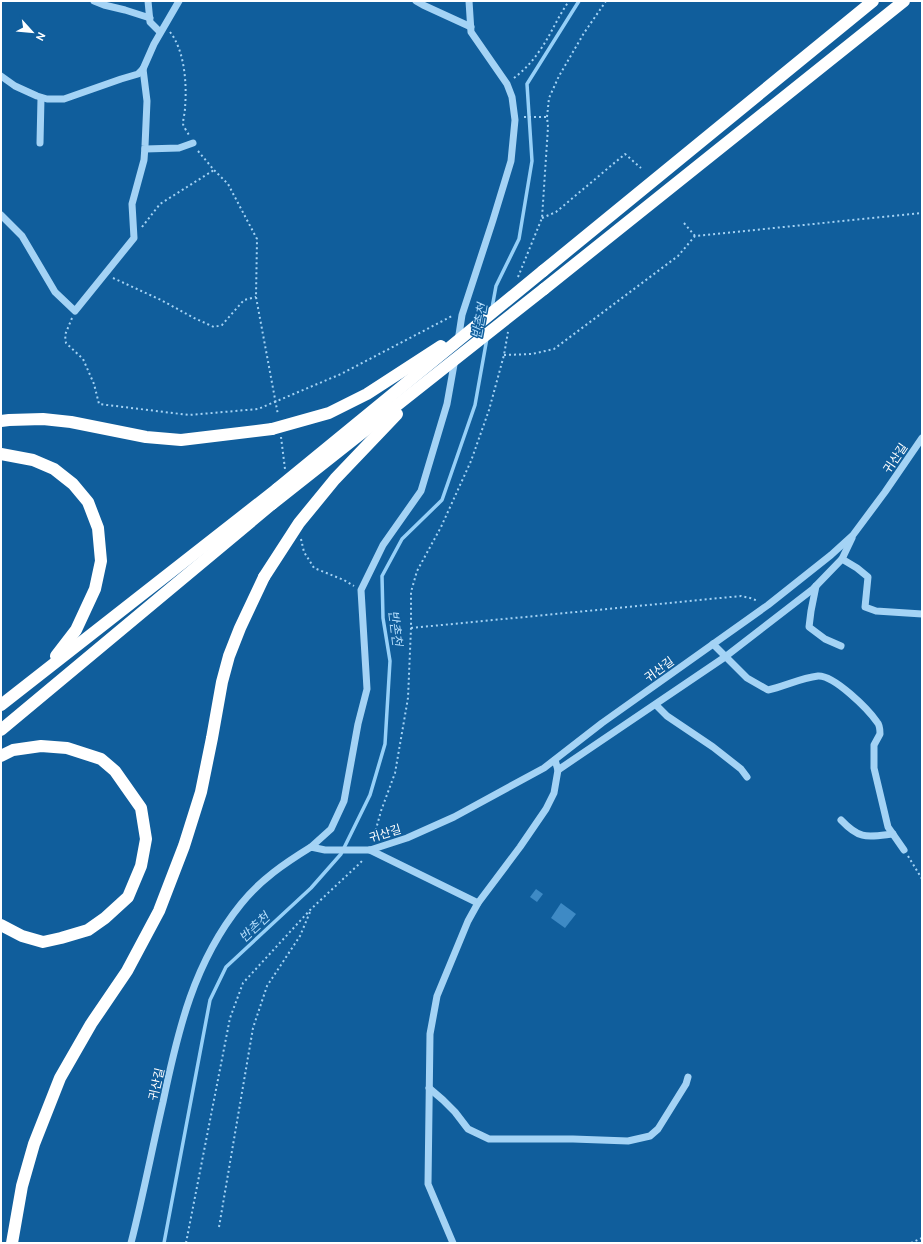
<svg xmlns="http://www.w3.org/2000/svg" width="923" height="1244" font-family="Cabin,'Noto Sans KR',sans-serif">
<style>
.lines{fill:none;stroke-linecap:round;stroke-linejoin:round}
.stream{stroke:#96d0f8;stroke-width:3.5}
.building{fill:#3e8ac5}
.path{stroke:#a4d3f5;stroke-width:2;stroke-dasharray:2 3;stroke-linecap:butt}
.minor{stroke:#a4d3f5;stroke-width:7}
.highway{stroke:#fff;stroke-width:12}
.highway-bridge{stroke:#fff;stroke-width:12}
.labels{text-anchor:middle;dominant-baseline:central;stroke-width:3;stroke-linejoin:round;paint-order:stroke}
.street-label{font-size:12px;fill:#fff;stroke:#105e9c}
.water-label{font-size:13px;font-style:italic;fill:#b1dcfb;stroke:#105e9c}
</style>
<rect width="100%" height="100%" fill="#105e9c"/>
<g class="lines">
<!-- stream -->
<g class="stream">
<path d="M492 308 496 286 519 239 532 161 527 84 579 1"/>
<path d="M164 1243 210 1000 226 967 311 888 341 854 370 795 385 744 390 661 383 618 382 576 402 539 442 500 475 405 487 338"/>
</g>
</g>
<!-- building -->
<g class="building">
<path d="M536 889 543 894 537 902 530 897Z"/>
<path d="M561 903 576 914 565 928 551 918Z"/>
</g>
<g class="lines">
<!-- path -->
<g class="path">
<path d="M170 32C185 51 187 85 185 108 185 113 183 119 183 124 184 127 187 132 189 135"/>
<path d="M514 78C523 71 531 63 538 53 550 37 557 18 569 1"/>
<path d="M524 117H547"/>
<path d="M198 151 214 170 228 184 257 239 256 297 278 415"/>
<path d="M542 218 556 212 625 154 641 168"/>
<path d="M684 223 695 236"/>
<path d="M142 227 160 204 214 170"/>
<path d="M518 277 542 218 548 127 547 117 549 98 559 76 584 33 606 1"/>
<path d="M113 278 161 300 194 318 214 327 222 325 244 300 256 297"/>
<path d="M72 318 65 335 66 343 83 359 94 384 99 404 189 415 258 409 341 374 452 316"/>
<path d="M504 355 532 354 554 349 678 256 695 236 922 213"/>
<path d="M281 437 285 469"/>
<path d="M301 539 304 552 314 568 344 580 354 586"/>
<path d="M411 628 741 596 750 598 758 601"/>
<path d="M373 840 381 811 395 773 408 698 411 628V592L417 571 441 527 471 461 489 410 504 355 508 332"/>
<path d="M908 856 922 879"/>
<path d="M219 1227 253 1028 267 986 300 936 310 912"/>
<path d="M186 1243 230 1018 243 983 311 909 358 865 363 860"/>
<path d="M911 1243 922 1238"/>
</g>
<!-- minor -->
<g class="minor">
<path d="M94 1 104 5 125 10 150 18"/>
<path d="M148 1 150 22 160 32"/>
<path d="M416 1 423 5 471 27"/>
<path d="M1 76 15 86 37 96 47 99H64L121 79 138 74 143 69 154 44 179 1"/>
<path d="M40 143 41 98"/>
<path d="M145 149 179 148 193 143"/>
<path d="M1 215 22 236 55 292 75 311 134 238 132 204 144 160 145 146 147 101 143 69"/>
<path d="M458 341 462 315 493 220 511 161 515 120 512 97 507 84 471 32 469 1"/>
<path d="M842 559 857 568 868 577 865 607 876 611 922 614"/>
<path d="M816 586 811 611 809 627 825 639 841 646"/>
<path d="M713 644 747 678 768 690C785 686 801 678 818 676 834 675 868 709 877 722 880 725 880 730 880 734L874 745V768L888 827 904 850"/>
<path d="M656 705 667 716 713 747 741 769 747 777"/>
<path d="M558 770 725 657 813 589 842 559 852 538"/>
<path d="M841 820C860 840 867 837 893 834"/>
<path d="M311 847 331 829 344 801 358 724 367 689 361 590 383 545 421 491 447 404 455 359"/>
<path d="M370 850 478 903"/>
<path d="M429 1088 443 1100 455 1112 468 1129 489 1139H573L628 1141 650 1136 658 1129 686 1084 688 1077"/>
<path d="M131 1243C143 1196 152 1149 163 1102 178 1030 194 962 241 904 260 880 285 863 311 847L325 850H370L407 838 454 817 544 768 602 723 768 605 831 555 853 535 885 492 922 438"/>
<path d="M453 1243 428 1184 430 1034 437 996 468 921 478 903 520 847 546 809 554 793 558 770 555 760"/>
</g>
<!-- highway -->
<g class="highway">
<path d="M543 271 873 1"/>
<path d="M544 289 904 1"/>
<path d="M1 421 9 420 43 419 71 422 146 437 181 440 272 429"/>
<path d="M1 454 33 460 54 469 73 484 88 502 98 528 101 561 95 589 76 630 56 656"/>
<path d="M1 705 277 489"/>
<path d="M1 730 272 504"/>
<path d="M1 756 13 750 41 746 67 748 101 759 115 771 141 808 146 839 141 866 128 897 105 918 88 930 61 938 43 942 22 936 1 925"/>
<path d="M12 1243 22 1186 34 1144 60 1078 91 1024 127 971 159 911 184 846 201 792 212 738 222 682 229 656 240 628 264 577"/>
</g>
<!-- highway-bridge -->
<g class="highway-bridge">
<path d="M272 429 329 413 367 394 441 346"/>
<path d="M277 489 543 271"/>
<path d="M272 504 544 289"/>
<path d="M264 577 299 523 335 479 397 414"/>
</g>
</g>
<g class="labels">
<!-- street labels -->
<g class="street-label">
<text transform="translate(895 458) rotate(-56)">귀산길</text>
<text transform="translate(659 669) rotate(-36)">귀산길</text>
<text transform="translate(385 833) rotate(-17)">귀산길</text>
<text transform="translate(156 1084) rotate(-77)">귀산길</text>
</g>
<!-- water labels -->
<g class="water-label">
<text transform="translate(479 321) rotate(-80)">반촌천</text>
<text transform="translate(396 628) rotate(83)">반촌천</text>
<text transform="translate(254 927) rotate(-43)">반촌천</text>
</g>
</g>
<!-- border -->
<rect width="923" height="1244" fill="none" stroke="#ffffff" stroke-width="4"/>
<!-- north arrow -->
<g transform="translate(32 32) rotate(117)" stroke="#105e9c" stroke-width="3" paint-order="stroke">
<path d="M0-3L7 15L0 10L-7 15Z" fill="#ffffff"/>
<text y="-6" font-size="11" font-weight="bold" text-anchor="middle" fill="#ffffff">N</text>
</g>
</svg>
